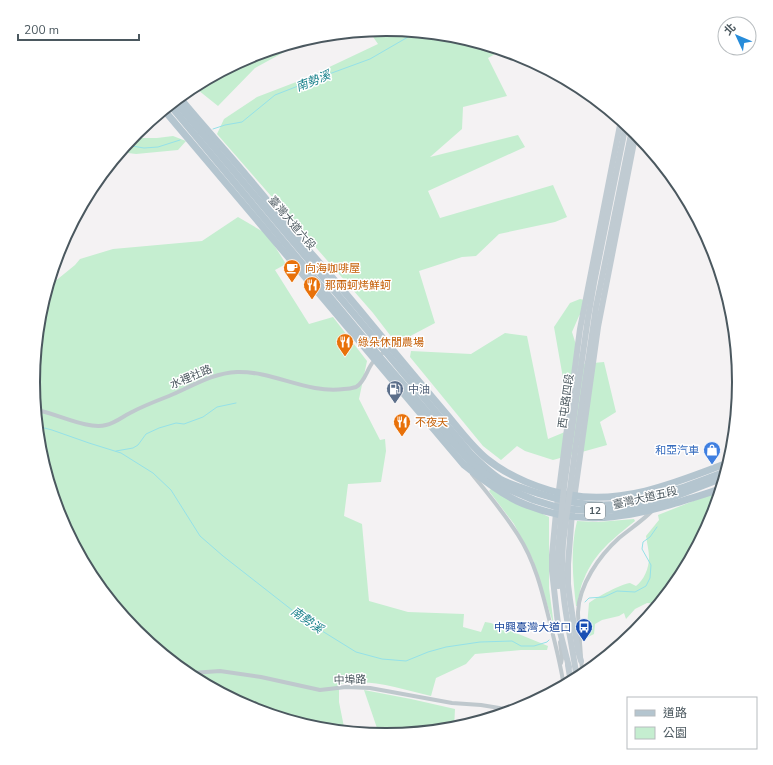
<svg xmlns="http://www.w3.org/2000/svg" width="773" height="765" font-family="'Nunito Sans','Noto Sans TC',sans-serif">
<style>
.green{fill:#c5eed0}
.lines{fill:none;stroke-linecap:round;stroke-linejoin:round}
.stream{stroke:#95e1e8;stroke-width:1}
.street{stroke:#bfc8cd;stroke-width:4}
.secondary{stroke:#c0cbd2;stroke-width:6}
.primary{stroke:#b4c5cf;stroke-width:7}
.secondary-bridge{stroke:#c0cbd2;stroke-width:6}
.labels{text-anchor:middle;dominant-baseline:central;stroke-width:3;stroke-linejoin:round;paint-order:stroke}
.shield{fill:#fff;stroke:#818a8f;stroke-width:1}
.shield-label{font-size:10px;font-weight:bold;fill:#4b585f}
.street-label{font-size:11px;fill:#4b585f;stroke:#fff}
.food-label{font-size:11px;fill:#c56008;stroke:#fff;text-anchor:start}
.service-label{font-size:11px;fill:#4e5e75;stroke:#fff;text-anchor:start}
.shop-label{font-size:11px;fill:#366cbe;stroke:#fff;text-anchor:end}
.transit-label{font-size:11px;fill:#164399;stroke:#fff;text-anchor:end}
.water-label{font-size:12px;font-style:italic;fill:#157f89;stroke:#fff}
.rim{fill:none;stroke:#4b585f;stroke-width:2}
</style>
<rect width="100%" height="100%" fill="#f4f2f3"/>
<!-- green -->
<g class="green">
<path d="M387 29 456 36 502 50 488 58 507 96 463 107 462 129 430 157 518 135 525 147 428 191 440 218 553 185 567 217 555 222 499 234 476 256 462 257 419 271 435 323 399 342 393 339 373 313 217 134 224 119 257 97 304 79 378 44 369 31Z"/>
<path d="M331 34 297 45 255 68 218 106 198 90 187 93 186 92 190 88 251 56 318 36Z"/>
<path d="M135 134 140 138H157L173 136 186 141 178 150 136 154 120 152Z"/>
<path d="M238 217 267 234 286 264 275 270 309 324 333 317 367 361 359 399 380 440 385 439 386 451 381 482 348 484 344 516 362 524 369 601 408 612 464 614 463 627 481 632 485 622 491 623 548 646 547 650H521L475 654 466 664 436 678 431 696C401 689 370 678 339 684V702L345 732 317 729 251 709 190 676 136 632 92 579 83 561 82 553 73 542 60 518 40 451 33 382 40 313 48 287 75 265 80 259 113 249 202 241Z"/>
<path d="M580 299 589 301 579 316 572 332 582 364 604 362 616 412 600 422 607 445 553 460 525 451 517 446 501 460 483 446 410 357 411 351 471 354 505 333 527 336 548 439 572 429 554 327 570 303Z"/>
<path d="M491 489 549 517V588L554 626 533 560 514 524 489 491Z"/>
<path d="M721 490 713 518 680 579 660 604 647 603 635 609 626 619 624 613 619 616 602 620 595 624 594 634 586 638 589 603C595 598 623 583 630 583 632 584 634 585 636 586 644 580 649 568 649 558 649 551 647 543 646 536L659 520 658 515Z"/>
<path d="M634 519 635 521C613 539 595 552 584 579 580 587 579 597 577 606H576C573 578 570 549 577 521L598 522Z"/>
<path d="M364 690 411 699 455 709 454 729 386 736 357 733 377 728Z"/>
</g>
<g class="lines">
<!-- stream -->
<g class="stream">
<path d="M213 129 225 125 242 122 275 95 329 74 370 59 408 37 412 32"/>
<path d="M126 145 144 148 158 147 180 140"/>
<path d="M37 426 52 430 89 443 121 453 153 473 171 490 200 536 223 556 306 621 356 652 382 659 406 661 428 652 446 647 480 642 512 641 521 646H534L547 642 549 640"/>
<path d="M116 451 133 448 138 445 146 434 159 428 176 423 184 424 203 417 217 407 236 403"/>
<path d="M585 602 589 598 604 597 617 591 635 592 646 586 650 578 651 565 642 549 643 542 650 537 657 527"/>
</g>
<!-- street -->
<g class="street">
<path d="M36 410C56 413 87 430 106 425 115 423 122 417 130 413 143 406 156 401 169 396 191 387 212 373 237 372 274 371 307 394 344 389 348 389 353 388 356 387 365 382 367 369 373 362 376 357 382 354 387 350"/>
<path d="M472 474C488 494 505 514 518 535 536 563 543 595 551 627 556 647 561 666 564 687"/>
<path d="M560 642 562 658 561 663"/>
<path d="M184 672 192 673 220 671 261 677 320 690 346 687 370 688 452 703 481 705 517 711"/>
<path d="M583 676C581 665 581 654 580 643 580 633 578 622 578 612 579 585 599 556 619 538 630 529 642 521 652 511"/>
</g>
<!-- secondary -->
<g class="secondary">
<path d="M569 450 588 318 594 283 626 124"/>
<path d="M575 451 596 307 632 129"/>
<path d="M574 499 598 327 636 132"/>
<path d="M572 513 568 564V584L570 600 578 651 581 661"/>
<path d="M557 562 558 586"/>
<path d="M562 562C561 602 572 640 577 680"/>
<path d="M568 665 571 683"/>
<path d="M569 667 558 624 552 571V555L556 513 580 329 621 120"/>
</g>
<!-- primary -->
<g class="primary">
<path d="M179 97C203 126 228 153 251 181 268 201 284 221 300 241 320 263 339 285 358 308 386 342 414 376 443 410 457 426 470 445 487 459 509 477 542 490 570 495 625 505 680 481 730 462"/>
<path d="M175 101 385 351 470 453C479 462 489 472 500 479 507 483 517 486 525 489 559 501 596 510 632 502 665 495 696 483 727 471"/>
<path d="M170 105 379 356 471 463 494 480 508 489 534 500 557 507 578 510 602 511 635 508 668 499 725 477"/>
<path d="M164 110 464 465C481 478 498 492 517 501 572 526 620 520 676 503 691 498 707 494 722 488"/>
</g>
<!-- secondary-bridge -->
<g class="secondary-bridge">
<path d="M557 562 564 487 569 450"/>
<path d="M562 562 563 543 575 451"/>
</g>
</g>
<!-- icons -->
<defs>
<g id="cafe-pin" transform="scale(0.9)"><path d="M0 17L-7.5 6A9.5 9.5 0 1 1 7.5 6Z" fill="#e8710a" stroke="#fff"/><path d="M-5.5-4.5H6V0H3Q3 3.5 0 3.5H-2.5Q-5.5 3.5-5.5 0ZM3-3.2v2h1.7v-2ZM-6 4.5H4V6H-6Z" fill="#fff"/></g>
<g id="restaurant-pin" transform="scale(0.9)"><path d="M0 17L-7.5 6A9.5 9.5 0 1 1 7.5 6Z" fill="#e8710a" stroke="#fff"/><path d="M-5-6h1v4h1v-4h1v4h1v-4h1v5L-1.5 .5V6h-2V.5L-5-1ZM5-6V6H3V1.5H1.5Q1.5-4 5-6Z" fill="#fff"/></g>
<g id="fuel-pin" transform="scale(0.9)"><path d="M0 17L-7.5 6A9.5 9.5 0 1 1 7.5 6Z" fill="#5c6f8a" stroke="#fff"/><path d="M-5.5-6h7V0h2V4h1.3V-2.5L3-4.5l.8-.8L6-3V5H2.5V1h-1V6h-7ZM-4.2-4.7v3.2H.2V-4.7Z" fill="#fff"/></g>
<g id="shop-pin" transform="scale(0.9)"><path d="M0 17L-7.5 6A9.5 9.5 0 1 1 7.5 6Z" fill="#3f7fe0" stroke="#fff"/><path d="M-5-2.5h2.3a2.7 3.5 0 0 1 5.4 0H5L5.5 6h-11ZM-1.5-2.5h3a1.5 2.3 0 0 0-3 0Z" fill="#fff"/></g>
<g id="bus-pin" transform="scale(0.9)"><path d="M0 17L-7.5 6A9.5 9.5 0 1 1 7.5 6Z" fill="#1a4fb4" stroke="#fff"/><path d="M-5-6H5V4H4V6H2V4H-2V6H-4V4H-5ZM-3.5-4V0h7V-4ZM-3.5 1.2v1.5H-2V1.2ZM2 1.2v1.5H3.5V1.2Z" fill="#fff"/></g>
</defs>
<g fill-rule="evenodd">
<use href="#cafe-pin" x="292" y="268"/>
<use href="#restaurant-pin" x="312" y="285"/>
<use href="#restaurant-pin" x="345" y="342"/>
<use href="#fuel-pin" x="395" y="389"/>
<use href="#restaurant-pin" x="402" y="422"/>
<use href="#shop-pin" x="712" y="450"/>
<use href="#bus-pin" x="584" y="627"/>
</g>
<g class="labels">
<!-- shield labels -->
<rect class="shield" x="585" y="503" width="20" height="16" rx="3"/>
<g class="shield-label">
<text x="595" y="511">12</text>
</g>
<!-- street labels -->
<g class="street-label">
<text transform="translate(292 223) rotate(50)">臺灣大道六段</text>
<text transform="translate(191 377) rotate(-23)">水裡社路</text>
<text transform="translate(566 401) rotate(-82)">西屯路四段</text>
<text transform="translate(645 498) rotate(-13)">臺灣大道五段</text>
<text transform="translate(350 680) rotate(-2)">中埠路</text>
</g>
<!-- food labels -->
<g class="food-label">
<text x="305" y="268">向海咖啡屋</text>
<text x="325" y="285">那兩蚵烤鮮蚵</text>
<text x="358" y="342">綠朵休閒農場</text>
<text x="415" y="422">不夜天</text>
</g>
<!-- service labels -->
<g class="service-label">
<text x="408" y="389">中油</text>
</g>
<!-- shop labels -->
<g class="shop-label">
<text x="699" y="450">和亞汽車</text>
</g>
<!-- transit labels -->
<g class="transit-label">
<text x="571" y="627">中興臺灣大道口</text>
</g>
<!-- water labels -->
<g class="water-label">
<text transform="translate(313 81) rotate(-21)">南勢溪</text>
<text transform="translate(307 620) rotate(35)">南勢溪</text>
</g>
</g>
<!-- crop -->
<path d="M0 0H773V765H0ZM40 382a346 346 0 1 1 692 0a346 346 0 1 1-692 0Z" fill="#fff" fill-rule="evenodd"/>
<path class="rim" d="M40 382a346 346 0 1 1 692 0a346 346 0 1 1-692 0Z"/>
<!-- legend -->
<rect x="627" y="697" width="130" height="52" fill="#ffffff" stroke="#b7bcbf"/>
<rect x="635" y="710" width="20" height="6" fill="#b4c5cf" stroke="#b7bcbf"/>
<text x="663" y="717" font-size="12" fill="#4b585f">道路</text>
<rect x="635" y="727" width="20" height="12" fill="#c5eed0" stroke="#b7bcbf"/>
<text x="663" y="737" font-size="12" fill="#4b585f">公園</text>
<!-- north arrow -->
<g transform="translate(737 36) rotate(314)"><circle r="19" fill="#ffffff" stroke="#b7bcbf"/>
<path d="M0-3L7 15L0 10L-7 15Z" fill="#278cda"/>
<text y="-6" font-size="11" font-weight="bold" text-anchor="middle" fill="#4b585f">北</text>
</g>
<!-- scale -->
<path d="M18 34v6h121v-6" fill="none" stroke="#4b585f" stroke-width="2"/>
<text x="24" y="34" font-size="12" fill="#4b585f" stroke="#ffffff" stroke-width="3" paint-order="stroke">200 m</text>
</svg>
